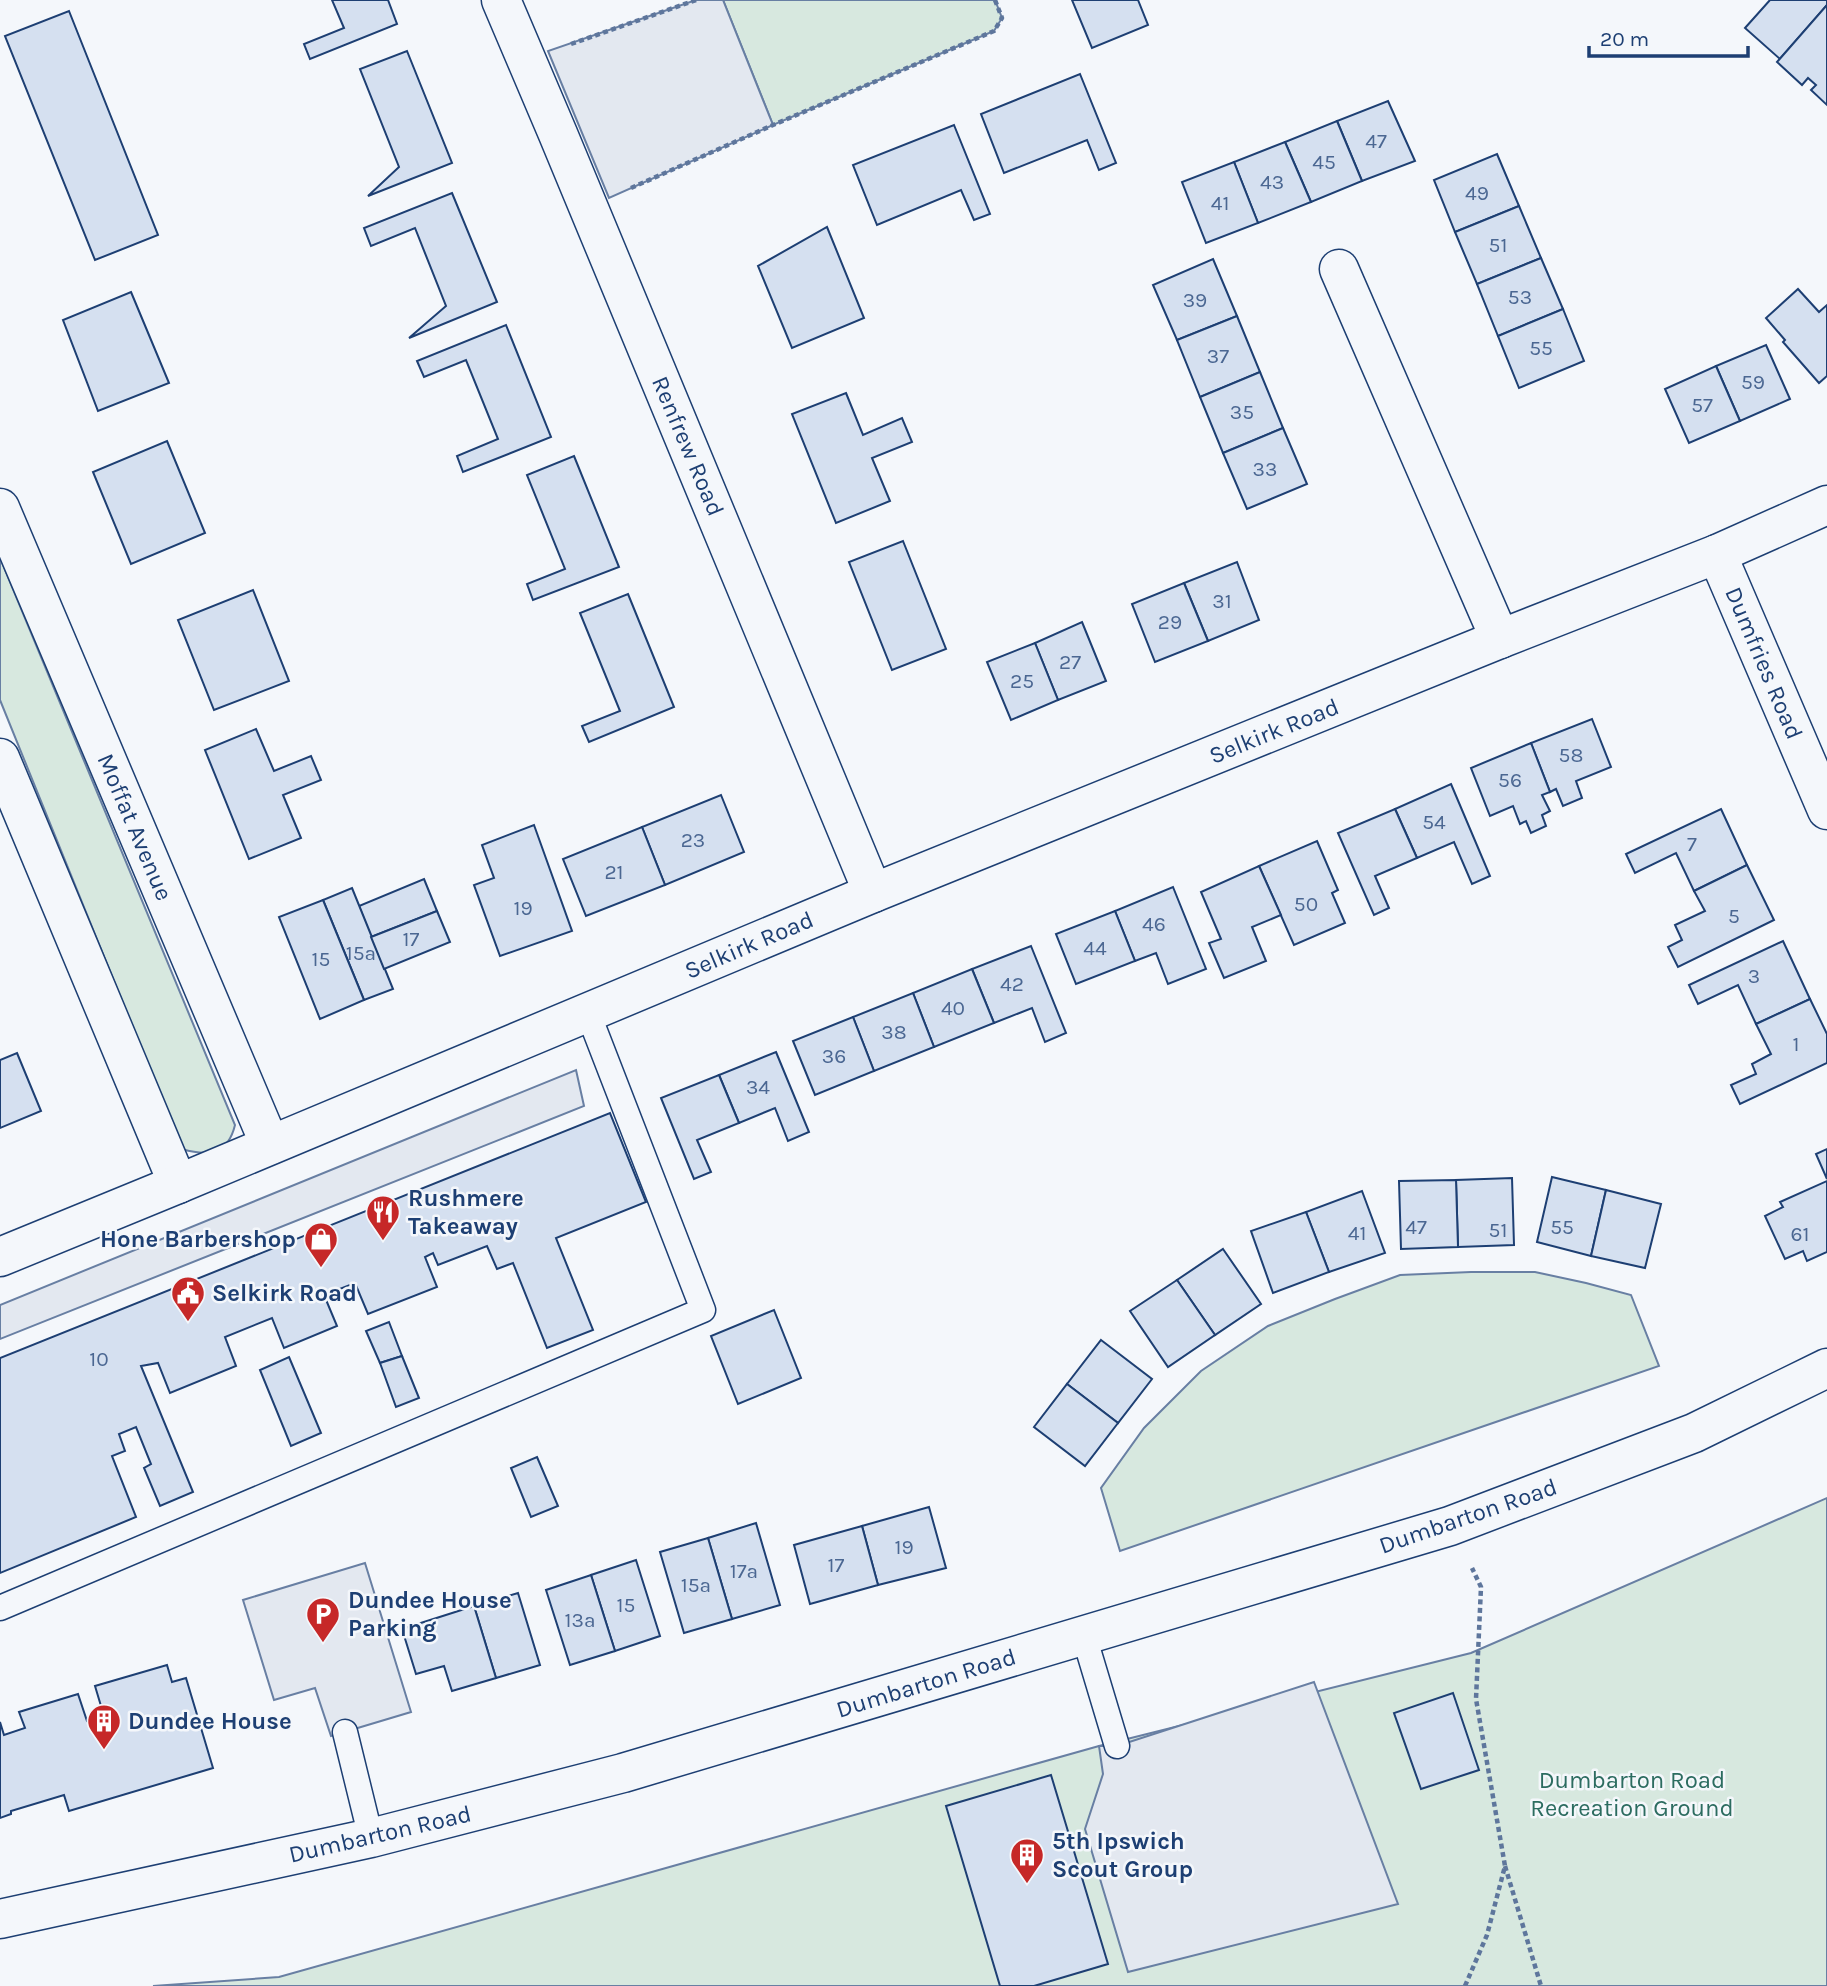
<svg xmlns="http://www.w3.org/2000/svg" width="1827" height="1986" font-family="Karla,sans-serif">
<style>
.green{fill:#d7e8df;stroke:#687fa3;stroke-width:2}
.parking{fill:#e3e8f0;stroke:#687fa3;stroke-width:2}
.building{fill:#d5e0f0;stroke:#1d3f73;stroke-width:2}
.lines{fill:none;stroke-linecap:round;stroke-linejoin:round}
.service-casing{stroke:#1d3f73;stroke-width:27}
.minor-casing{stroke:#1d3f73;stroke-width:41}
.path{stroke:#5e769c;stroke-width:4.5;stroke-dasharray:5 3.5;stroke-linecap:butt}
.service{stroke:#f4f7fb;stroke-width:24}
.minor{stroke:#f4f7fb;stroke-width:38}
.labels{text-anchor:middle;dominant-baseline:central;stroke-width:5;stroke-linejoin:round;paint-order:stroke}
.number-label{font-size:21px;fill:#4b6792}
.street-label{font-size:24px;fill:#1d3f73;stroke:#f4f7fb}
.poi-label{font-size:24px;font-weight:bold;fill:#1d3f73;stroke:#f4f7fb;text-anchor:start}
.park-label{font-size:24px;fill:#2c6c60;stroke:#f4f7fb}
</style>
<rect width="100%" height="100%" fill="#f4f7fb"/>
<!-- green -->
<g class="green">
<path d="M723 0H995L1002 18 994 31 773 125Z"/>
<path d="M0 558 235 1125C228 1154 209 1157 182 1149L0 700Z"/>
<path d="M1471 1272H1535L1586 1283 1631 1295 1659 1366 1120 1551 1101 1488 1144 1428 1201 1371 1268 1326 1335 1299 1400 1275Z"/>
<path d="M1827 1498V1986H153L279 1977 1099 1746 1471 1653Z"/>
</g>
<!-- parking -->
<g class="parking">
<path d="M696 0H723L773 125 609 198 548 51Z"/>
<path d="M576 1070 584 1106 0 1339V1305Z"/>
<path d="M365 1563 411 1712 331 1736 315 1688 274 1700 243 1600Z"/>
<path d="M1314 1682 1398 1904 1128 1972 1085 1829 1103 1774 1099 1746H1117Z"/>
</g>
<!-- building -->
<g class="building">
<path d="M332 0H388L397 24 310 59 304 44 344 28Z"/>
<path d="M1072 0H1138L1148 25 1092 48Z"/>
<path d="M1770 0H1827V5L1780 59 1745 28Z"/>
<path d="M1827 5V105L1811 90 1816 85 1808 78 1802 85 1777 62Z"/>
<path d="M69 11 158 235 95 260 5 36Z"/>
<path d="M407 51 452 163 368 196 399 167 360 69Z"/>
<path d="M1080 74 1116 163 1099 170 1087 140 1004 173 981 114Z"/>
<path d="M1388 101 1415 161 1362 181 1337 121Z"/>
<path d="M1337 121 1362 181 1311 202 1285 142Z"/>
<path d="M954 125 990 214 974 220 961 190 877 225 853 165Z"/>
<path d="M1285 142 1311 202 1258 223 1234 162Z"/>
<path d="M1497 154 1519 206 1455 232 1434 180Z"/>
<path d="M1234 162 1258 223 1206 243 1182 182Z"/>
<path d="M452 193 497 302 409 338 446 306 415 228 371 246 364 228Z"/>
<path d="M1519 206 1541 258 1477 284 1455 232Z"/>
<path d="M827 227 864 318 792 348 758 266Z"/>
<path d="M1541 258 1563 309 1498 336 1477 284Z"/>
<path d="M1213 259 1237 316 1177 340 1153 285Z"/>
<path d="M1798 289 1819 312 1827 305V376L1819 383 1783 342 1785 340 1766 318Z"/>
<path d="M131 292 169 383 98 411 63 320Z"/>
<path d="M1563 309 1584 361 1519 388 1498 336Z"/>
<path d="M1237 316 1260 372 1200 397 1177 340Z"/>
<path d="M506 325 551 437 463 472 457 456 498 439 466 360 424 377 417 361Z"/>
<path d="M1766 345 1790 399 1740 421 1716 366Z"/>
<path d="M1716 366 1740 421 1689 443 1665 389Z"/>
<path d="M1260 372 1283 428 1223 453 1200 397Z"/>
<path d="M846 393 863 435 902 418 912 442 872 458 890 501 836 523 792 414Z"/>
<path d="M1283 428 1307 484 1247 509 1223 453Z"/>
<path d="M167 441 205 533 131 564 93 472Z"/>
<path d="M574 456 619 567 533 600 527 584 565 569 527 475Z"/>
<path d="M903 541 946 649 892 670 849 562Z"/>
<path d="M1237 562 1259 620 1208 641 1184 583Z"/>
<path d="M1184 583 1208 641 1155 662 1132 604Z"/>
<path d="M253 590 289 681 214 710 178 620Z"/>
<path d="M628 594 674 707 589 742 582 726 620 711 580 613Z"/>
<path d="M1082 622 1106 681 1058 700 1035 643Z"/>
<path d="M1035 643 1058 700 1011 720 987 662Z"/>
<path d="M1592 719 1611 767 1576 781 1582 798 1563 806 1556 789 1550 792 1531 743Z"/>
<path d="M256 729 274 771 311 756 321 780 283 795 301 838 249 859 205 750Z"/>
<path d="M1531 743 1550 792 1542 795 1550 811 1542 815 1546 826 1531 833 1526 821 1520 824 1513 806 1490 816 1471 768Z"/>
<path d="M1451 784 1490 876 1472 884 1454 842 1417 858 1395 809Z"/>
<path d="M721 795 744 852 665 885 642 827Z"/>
<path d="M1395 809 1417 858 1375 876 1389 908 1374 915 1338 833Z"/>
<path d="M1721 809 1747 865 1694 891 1676 853 1635 873 1626 854Z"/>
<path d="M534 825 572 931 500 956 474 885 494 878 482 845Z"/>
<path d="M642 827 665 885 586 916 563 859Z"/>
<path d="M1317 841 1338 890 1332 893 1345 923 1294 945 1259 866Z"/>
<path d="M1747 865 1774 920 1678 967 1668 947 1682 940 1675 925 1705 911 1694 891Z"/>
<path d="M1259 866 1281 915 1252 927 1266 961 1224 978 1209 943 1221 939 1201 892Z"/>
<path d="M424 879 437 911 371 937 359 906Z"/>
<path d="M1173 887 1206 969 1168 984 1156 953 1135 961 1115 911Z"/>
<path d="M352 888 393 989 364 1000 323 900Z"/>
<path d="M323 900 364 1000 320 1019 279 917Z"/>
<path d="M437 911 450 942 384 969 371 937Z"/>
<path d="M1115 911 1135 961 1076 984 1056 934Z"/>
<path d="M1783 941 1810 999 1756 1024 1738 985 1698 1004 1689 985Z"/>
<path d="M1031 946 1066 1033 1045 1042 1032 1008 994 1023 972 969Z"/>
<path d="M972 969 994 1023 934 1047 913 993Z"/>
<path d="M913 993 934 1047 874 1071 853 1017Z"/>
<path d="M1810 999 1827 1034V1063L1740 1104 1731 1085 1756 1074 1752 1064 1771 1054 1756 1024Z"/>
<path d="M853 1017 874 1071 815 1095 793 1041Z"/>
<path d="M776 1052 809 1132 788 1141 775 1108 739 1123 719 1075Z"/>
<path d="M17 1053 41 1111 0 1128V1060Z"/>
<path d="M719 1075 739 1123 697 1140 711 1172 694 1179 661 1098Z"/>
<path d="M610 1113 646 1202 556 1238 593 1330 547 1348 513 1263 497 1269 487 1246 438 1265 433 1253 425 1257 437 1287 368 1314 355 1283 324 1295 337 1326 284 1348 272 1318 225 1337 236 1366 170 1393 158 1363 141 1366 193 1492 160 1506 144 1468 151 1464 136 1427 119 1434 125 1451 112 1456 136 1517 0 1573V1358Z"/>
<path d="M1827 1149V1179L1816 1154Z"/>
<path d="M1552 1177 1606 1190 1591 1256 1537 1242Z"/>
<path d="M1512 1178 1514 1245 1458 1247 1456 1180Z"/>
<path d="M1456 1180 1458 1247 1401 1249 1399 1181Z"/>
<path d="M1827 1181V1252L1807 1261 1803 1251 1785 1259 1765 1216 1783 1207 1780 1202Z"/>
<path d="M1606 1190 1661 1204 1645 1268 1591 1256Z"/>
<path d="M1362 1191 1385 1253 1329 1272 1306 1212Z"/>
<path d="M1306 1212 1329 1272 1273 1293 1251 1231Z"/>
<path d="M1223 1249 1261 1304 1215 1335 1177 1280Z"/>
<path d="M1177 1280 1215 1335 1168 1367 1130 1311Z"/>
<path d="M774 1310 801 1378 738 1404 711 1336Z"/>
<path d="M389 1322 402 1356 380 1363 366 1331Z"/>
<path d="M1101 1340 1152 1379 1118 1423 1067 1384Z"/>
<path d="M402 1356 419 1398 396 1407 380 1363Z"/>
<path d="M289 1357 321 1433 291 1446 260 1370Z"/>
<path d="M1067 1384 1118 1423 1085 1466 1034 1427Z"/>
<path d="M537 1457 558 1506 531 1517 511 1468Z"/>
<path d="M929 1507 946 1568 878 1585 862 1526Z"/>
<path d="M756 1523 780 1605 732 1619 708 1538Z"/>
<path d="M862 1526 878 1585 810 1604 794 1545Z"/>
<path d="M708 1538 732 1619 684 1633 660 1552Z"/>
<path d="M636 1560 660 1636 615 1651 591 1575Z"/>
<path d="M591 1575 615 1651 570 1665 546 1590Z"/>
<path d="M518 1593 540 1665 496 1678 474 1606Z"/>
<path d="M474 1606 496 1678 452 1691 444 1666 416 1674 402 1629Z"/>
<path d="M167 1665 172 1682 186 1678 213 1768 69 1811 64 1795 11 1811V1814L0 1818V1722L4 1735 25 1728 19 1712 78 1694 87 1721 104 1716 95 1686Z"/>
<path d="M1453 1693 1479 1770 1421 1789 1394 1713Z"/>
<path d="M1051 1775 1108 1964 1034 1986H1000L946 1806Z"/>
</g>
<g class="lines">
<!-- service casing -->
<g class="service-casing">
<g id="service">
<path d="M0 1608 703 1310 588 1013"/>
<path d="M1084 1636 1117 1746"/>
<path d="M345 1732 371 1838"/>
</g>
</g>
<!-- minor casing -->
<g class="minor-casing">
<g id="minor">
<path d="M501 0 558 134 873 893"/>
<path d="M1339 269 1500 639"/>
<path d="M0 508 270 1145"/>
<path d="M1717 554 1827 810"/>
<path d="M0 758 178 1184"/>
<path d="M0 1257 178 1184 873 893 1500 639 1717 554 1827 505"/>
<path d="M0 1919 371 1838 623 1773 1450 1526 1694 1433 1827 1368"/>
</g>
</g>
<!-- path -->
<g class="path">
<path d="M571 44 696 0"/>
<path d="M631 188 773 125 994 31 1002 18 995 0"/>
<path d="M1505 1866 1541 1986"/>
<path d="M1465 1986 1487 1935 1505 1866 1476 1699 1481 1587 1472 1568"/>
</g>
<!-- service -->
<use href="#service" class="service"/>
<!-- minor -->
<use href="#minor" class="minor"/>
</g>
<!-- icons -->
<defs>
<g id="restaurant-pin" transform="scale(1.75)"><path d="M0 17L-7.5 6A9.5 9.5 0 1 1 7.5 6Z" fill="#c62828" stroke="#f4f7fb"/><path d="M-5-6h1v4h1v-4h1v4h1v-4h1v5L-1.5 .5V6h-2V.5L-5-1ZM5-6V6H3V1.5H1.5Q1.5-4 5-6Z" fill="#fff"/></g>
<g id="shop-pin" transform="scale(1.75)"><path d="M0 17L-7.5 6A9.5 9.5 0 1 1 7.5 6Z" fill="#c62828" stroke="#f4f7fb"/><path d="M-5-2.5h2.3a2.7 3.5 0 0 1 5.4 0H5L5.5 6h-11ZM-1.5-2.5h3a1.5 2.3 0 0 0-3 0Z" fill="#fff"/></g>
<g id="civic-pin" transform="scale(1.75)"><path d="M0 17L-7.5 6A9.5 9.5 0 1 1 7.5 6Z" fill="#c62828" stroke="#f4f7fb"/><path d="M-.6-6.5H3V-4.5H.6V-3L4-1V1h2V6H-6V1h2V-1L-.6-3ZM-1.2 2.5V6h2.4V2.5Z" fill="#fff"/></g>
<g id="parking-pin" transform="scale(1.75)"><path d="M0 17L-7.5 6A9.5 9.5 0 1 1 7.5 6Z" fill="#c62828" stroke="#f4f7fb"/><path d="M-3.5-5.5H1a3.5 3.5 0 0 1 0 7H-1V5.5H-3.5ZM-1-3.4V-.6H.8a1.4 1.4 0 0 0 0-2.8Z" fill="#fff"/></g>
<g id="building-pin" transform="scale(1.75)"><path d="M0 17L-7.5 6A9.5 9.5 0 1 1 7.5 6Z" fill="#c62828" stroke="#f4f7fb"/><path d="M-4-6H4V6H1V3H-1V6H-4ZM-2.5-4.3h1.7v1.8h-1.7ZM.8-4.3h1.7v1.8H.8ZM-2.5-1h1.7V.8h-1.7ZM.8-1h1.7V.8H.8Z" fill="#fff"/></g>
</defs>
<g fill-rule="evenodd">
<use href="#restaurant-pin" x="383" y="1212"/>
<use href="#shop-pin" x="321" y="1239"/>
<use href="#civic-pin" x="188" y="1293"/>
<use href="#parking-pin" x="323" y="1614"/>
<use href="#building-pin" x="104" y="1721"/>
<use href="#building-pin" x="1027" y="1855"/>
</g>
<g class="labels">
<!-- number labels -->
<g class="number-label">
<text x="1376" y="141">47</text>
<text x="1324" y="162">45</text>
<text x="1272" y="182">43</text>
<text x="1477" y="193">49</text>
<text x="1220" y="203">41</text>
<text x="1498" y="245">51</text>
<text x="1520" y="297">53</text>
<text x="1195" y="300">39</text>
<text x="1541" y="348">55</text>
<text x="1218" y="356">37</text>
<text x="1753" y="382">59</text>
<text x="1702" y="405">57</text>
<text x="1242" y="412">35</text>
<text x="1265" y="469">33</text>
<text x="1222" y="601">31</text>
<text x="1170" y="622">29</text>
<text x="1070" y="662">27</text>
<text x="1022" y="681">25</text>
<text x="1571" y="755">58</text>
<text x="1510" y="780">56</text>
<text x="1434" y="822">54</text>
<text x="693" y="840">23</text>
<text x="1692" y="844">7</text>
<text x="614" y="872">21</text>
<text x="1306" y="904">50</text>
<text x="523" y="908">19</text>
<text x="1734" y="916">5</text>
<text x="1154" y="924">46</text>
<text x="411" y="939">17</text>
<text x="1095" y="948">44</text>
<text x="361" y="953">15a</text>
<text x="321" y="959">15</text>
<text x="1754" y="976">3</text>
<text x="1012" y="984">42</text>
<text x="953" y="1008">40</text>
<text x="894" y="1032">38</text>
<text x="1796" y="1044">1</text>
<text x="834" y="1056">36</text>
<text x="758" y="1087">34</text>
<text x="1416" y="1227">47</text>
<text x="1562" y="1227">55</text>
<text x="1498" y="1230">51</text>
<text x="1357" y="1233">41</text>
<text x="1800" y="1234">61</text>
<text x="99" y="1359">10</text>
<text x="904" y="1547">19</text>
<text x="836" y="1565">17</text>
<text x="744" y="1571">17a</text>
<text x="696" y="1585">15a</text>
<text x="626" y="1605">15</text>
<text x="580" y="1620">13a</text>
</g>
<!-- street labels -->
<g class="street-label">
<text transform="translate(688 446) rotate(67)">Renfrew Road</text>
<text transform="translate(1764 663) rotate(67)">Dumfries Road</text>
<text transform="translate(1274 731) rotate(-22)">Selkirk Road</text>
<text transform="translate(135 827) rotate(67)">Moffat Avenue</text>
<text transform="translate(749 945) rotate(-23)">Selkirk Road</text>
<text transform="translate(1468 1516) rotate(-19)">Dumbarton Road</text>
<text transform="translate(926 1683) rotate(-17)">Dumbarton Road</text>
<text transform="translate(380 1834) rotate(-13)">Dumbarton Road</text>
</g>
<!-- poi labels -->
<g class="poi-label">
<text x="408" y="1198">Rushmere<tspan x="408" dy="28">Takeaway</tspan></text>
<text x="296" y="1239" text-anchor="end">Hone Barbershop</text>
<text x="212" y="1293">Selkirk Road</text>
<text x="348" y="1600">Dundee House<tspan x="348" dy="28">Parking</tspan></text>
<text x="128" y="1721">Dundee House</text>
<text x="1052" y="1841">5th Ipswich<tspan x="1052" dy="28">Scout Group</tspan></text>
</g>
<!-- park labels -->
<g class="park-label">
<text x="1632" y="1780">Dumbarton Road<tspan x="1632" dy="28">Recreation Ground</tspan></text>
</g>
</g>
<!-- scale -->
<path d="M1589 46v10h159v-10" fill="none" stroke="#1d3f73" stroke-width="3.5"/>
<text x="1600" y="46" font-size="21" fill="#1d3f73" stroke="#f4f7fb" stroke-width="5" paint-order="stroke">20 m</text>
</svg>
